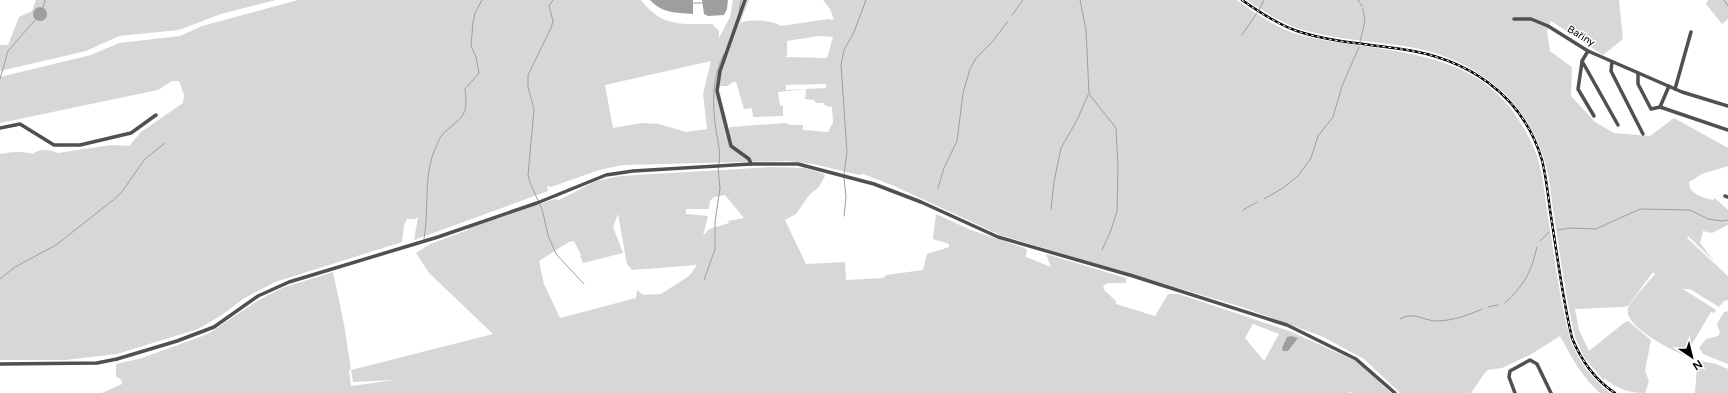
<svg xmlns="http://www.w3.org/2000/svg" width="1728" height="393" font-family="'Varela Round',sans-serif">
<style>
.green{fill:#d7d7d7;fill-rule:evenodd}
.water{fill:#9e9e9e}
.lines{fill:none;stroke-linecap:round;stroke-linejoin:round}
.stream{stroke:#9e9e9e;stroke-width:1}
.street{stroke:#505050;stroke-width:3.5}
.rail-casing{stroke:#000;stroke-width:2.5}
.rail{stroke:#fff;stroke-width:1;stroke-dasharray:3;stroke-linecap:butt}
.labels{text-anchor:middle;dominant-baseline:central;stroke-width:3;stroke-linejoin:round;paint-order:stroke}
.street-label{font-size:10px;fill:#000;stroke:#fff}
</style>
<rect width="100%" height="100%" fill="#fff"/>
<!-- green -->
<g class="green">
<path d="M36 0H276L221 14 179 30 119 36 86 51 0 71V45H8L19 17 32 11Z"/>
<path d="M298 0H641C662 27 680 24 712 24L719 31V38L730 17 733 0H749L740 23C750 19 772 20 781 26L828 19 834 20 830 9 823 0H1237C1255 13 1275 27 1297 34 1316 40 1337 42 1357 45 1438 57 1500 66 1535 151 1543 170 1544 191 1547 211 1554 253 1559 297 1570 339 1578 361 1591 378 1610 393H1600C1582 377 1572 358 1560 336L1530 355 1502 368 1488 370 1484 374 1471 393H1400L1364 359 1321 336 1242 307 1000 235 894 186 863 174 859 175 813 164 788 161 623 165 599 170 551 187 547 186 548 191 414 240 418 217 415 219H407L404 225 402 242 275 282 243 299 222 315 198 329 117 354 65 360H0V154C12 152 22 151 33 154 39 148 51 150 58 153L111 145 129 146 141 132 183 103 184 95 179 81H172L158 90 0 123V77L91 55 119 43 180 36 202 26ZM818 36 833 37 827 58 785 57 787 55V41ZM711 61 703 94 707 129 686 132 659 124 641 123 613 128 605 85ZM733 82H736L744 109 752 108 753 117 783 116V106L780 105 778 92 806 89 805 99 814 100 816 103H823L826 106 832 107 833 122 828 132 803 130V125H789L786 123 730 127 729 129 719 89 720 86H728ZM826 84V88L786 90V85Z"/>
<path d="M1247 0H1619L1623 39 1603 55 1551 21 1547 31 1550 51 1572 67 1571 96 1595 122 1614 133 1650 136 1674 118 1728 148V166L1702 174 1689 182C1689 195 1703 197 1713 200L1715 198 1728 210V225L1712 233 1703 231 1700 243 1714 261 1688 236 1687 238 1728 276V300L1724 301 1719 307 1690 289H1683L1716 310 1714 313 1711 312 1685 356C1671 349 1623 327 1628 308 1630 302 1650 280 1655 274L1653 272 1628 306 1623 307 1575 309 1579 330 1589 351 1624 323 1628 321 1651 340 1645 371 1649 381 1645 393C1629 393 1617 389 1604 378V381L1584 357 1575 337C1565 295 1560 252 1553 209 1551 193 1549 175 1544 159 1524 94 1469 56 1404 46 1369 41 1331 39 1297 28 1279 21 1262 11 1247 0Z"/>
<path d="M1708 0H1728V19L1722 24 1706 4Z"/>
<path d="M771 167 805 168 824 174 825 176 819 187 810 194 796 214 785 220 806 264 845 262 846 280 883 278 886 275 923 270 927 254 949 247V244L933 239 936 214 971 230 1025 248 1027 250 1026 257 1051 267 1046 254 1126 278V283H1108L1103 286 1105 291 1116 301V304L1155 316 1168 294H1179L1292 332 1360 363 1391 393H1352L1350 391 1349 393H102L122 384 121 379 116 377V364L142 358 208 334 257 301 282 288 333 272 344 324 351 370 493 334 429 273 416 253 430 244 468 230V228L555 199 559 200 596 181 620 176ZM725 195 744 218 728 221 729 223 709 229 703 236 708 216 686 214V209H709L710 201 714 197ZM618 214 627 264 632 270 697 265 689 276 661 294 643 295 637 290 636 298 560 318 544 284 539 261 569 242 574 241 581 255 580 256 583 263 623 253 613 227ZM1253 324 1279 334 1264 361 1245 338ZM349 370H351L353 382 395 380 351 386Z"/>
<path d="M1728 311V364L1703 354 1699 348 1706 339 1718 336 1720 333 1717 324 1724 312Z"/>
<path d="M1701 361 1716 364 1728 369V393H1695L1697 366Z"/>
</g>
<!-- water -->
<g class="water">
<path d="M650 0H693V14C675 12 663 14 650 0Z"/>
<path d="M702 0H728L727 9 724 15 708 16 704 14Z"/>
<circle cx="40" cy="14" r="7"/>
<path d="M1291 336 1298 338 1288 351H1283L1282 348 1287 337Z"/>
</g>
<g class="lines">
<!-- stream -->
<g class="stream">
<path d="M553 0 549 6 553 21 551 28 528 75V87L534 109 528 175 530 183 542 209 548 235 556 254 584 284"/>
<path d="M1080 0 1086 30 1089 94 1116 128 1118 167 1117 211 1111 230 1102 250"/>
<path d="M1358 0 1362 6"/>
<path d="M1724 0 1728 6"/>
<path d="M693 3H703"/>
<path d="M43 7 45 0"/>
<path d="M1259 10 1264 0"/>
<path d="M739 12 741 0"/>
<path d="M1012 15 1023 0"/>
<path d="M1242 35 1257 13"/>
<path d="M1360 42 1365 21 1363 9"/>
<path d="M0 79 8 51 35 20"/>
<path d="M719 164C721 152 718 143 716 130 712 104 712 78 724 54"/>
<path d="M844 175 847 152 841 65 844 50 854 32 866 0"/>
<path d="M844 178 846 197 844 216"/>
<path d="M938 188 944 168 957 141 963 93 970 69 976 58 993 41 1008 21"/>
<path d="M1264 199 1283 188 1298 176 1311 158 1318 136 1333 117 1342 86 1359 47"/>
<path d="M1051 209 1054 182 1061 148 1077 120 1088 95"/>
<path d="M1243 210 1257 202"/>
<path d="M1558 230 1571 228 1596 229 1640 209 1690 210 1708 219 1722 221 1728 220"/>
<path d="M424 239C429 212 424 183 432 157 435 150 438 140 442 135 460 116 469 120 465 89L479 73 476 57 471 46 473 22 475 13 482 0"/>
<path d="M1540 241 1549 232"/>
<path d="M0 279 15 267 56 245 112 201 121 193 145 159 165 143"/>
<path d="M704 280 715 249V222L720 188 718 167"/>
<path d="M1505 303C1524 285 1531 273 1537 247"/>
<path d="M1488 307 1498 305"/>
<path d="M1400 319C1415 311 1421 320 1436 321 1452 321 1469 315 1482 309"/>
</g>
<!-- street -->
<g class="street">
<path d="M745 0 720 71 717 91 731 146 749 159 751 164"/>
<path d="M1514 19H1531L1548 26 1588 51 1682 92 1728 106"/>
<path d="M1588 51 1582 61 1618 125"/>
<path d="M1582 62 1578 89 1594 116"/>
<path d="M1612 62 1611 71 1643 134"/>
<path d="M1638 73V84L1651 109 1660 107 1728 130"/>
<path d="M1675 89 1691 32"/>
<path d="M1660 107 1669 86"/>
<path d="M0 128 20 124 54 145H80L131 133 156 115"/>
<path d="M1725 196 1728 197"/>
<path d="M0 364 97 363 117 359 177 341 214 327 258 296 289 282 438 237 537 203 606 175 633 171 751 164H798L874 184 921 202 998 237 1133 276 1287 325 1356 359 1395 393"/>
<path d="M1515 393 1509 377 1510 371 1530 360 1537 364 1551 393"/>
</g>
<!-- rail casing -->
<g class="rail-casing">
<path id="rail" d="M1242 0C1259 12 1277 24 1297 31 1330 42 1367 44 1401 49 1466 58 1522 93 1542 160 1546 176 1548 194 1550 210 1557 253 1562 296 1572 338 1581 360 1595 380 1615 393"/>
</g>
<!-- rail -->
<use href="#rail" class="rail"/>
</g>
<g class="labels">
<!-- street labels -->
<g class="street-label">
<text transform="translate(1581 36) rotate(31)">Bařiny</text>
</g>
</g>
<!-- north arrow -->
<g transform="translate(1692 357) rotate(145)" stroke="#ffffff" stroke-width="3" paint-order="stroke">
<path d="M0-3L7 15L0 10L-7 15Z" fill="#000000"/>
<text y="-6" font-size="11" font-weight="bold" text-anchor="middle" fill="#000000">N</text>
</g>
</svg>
